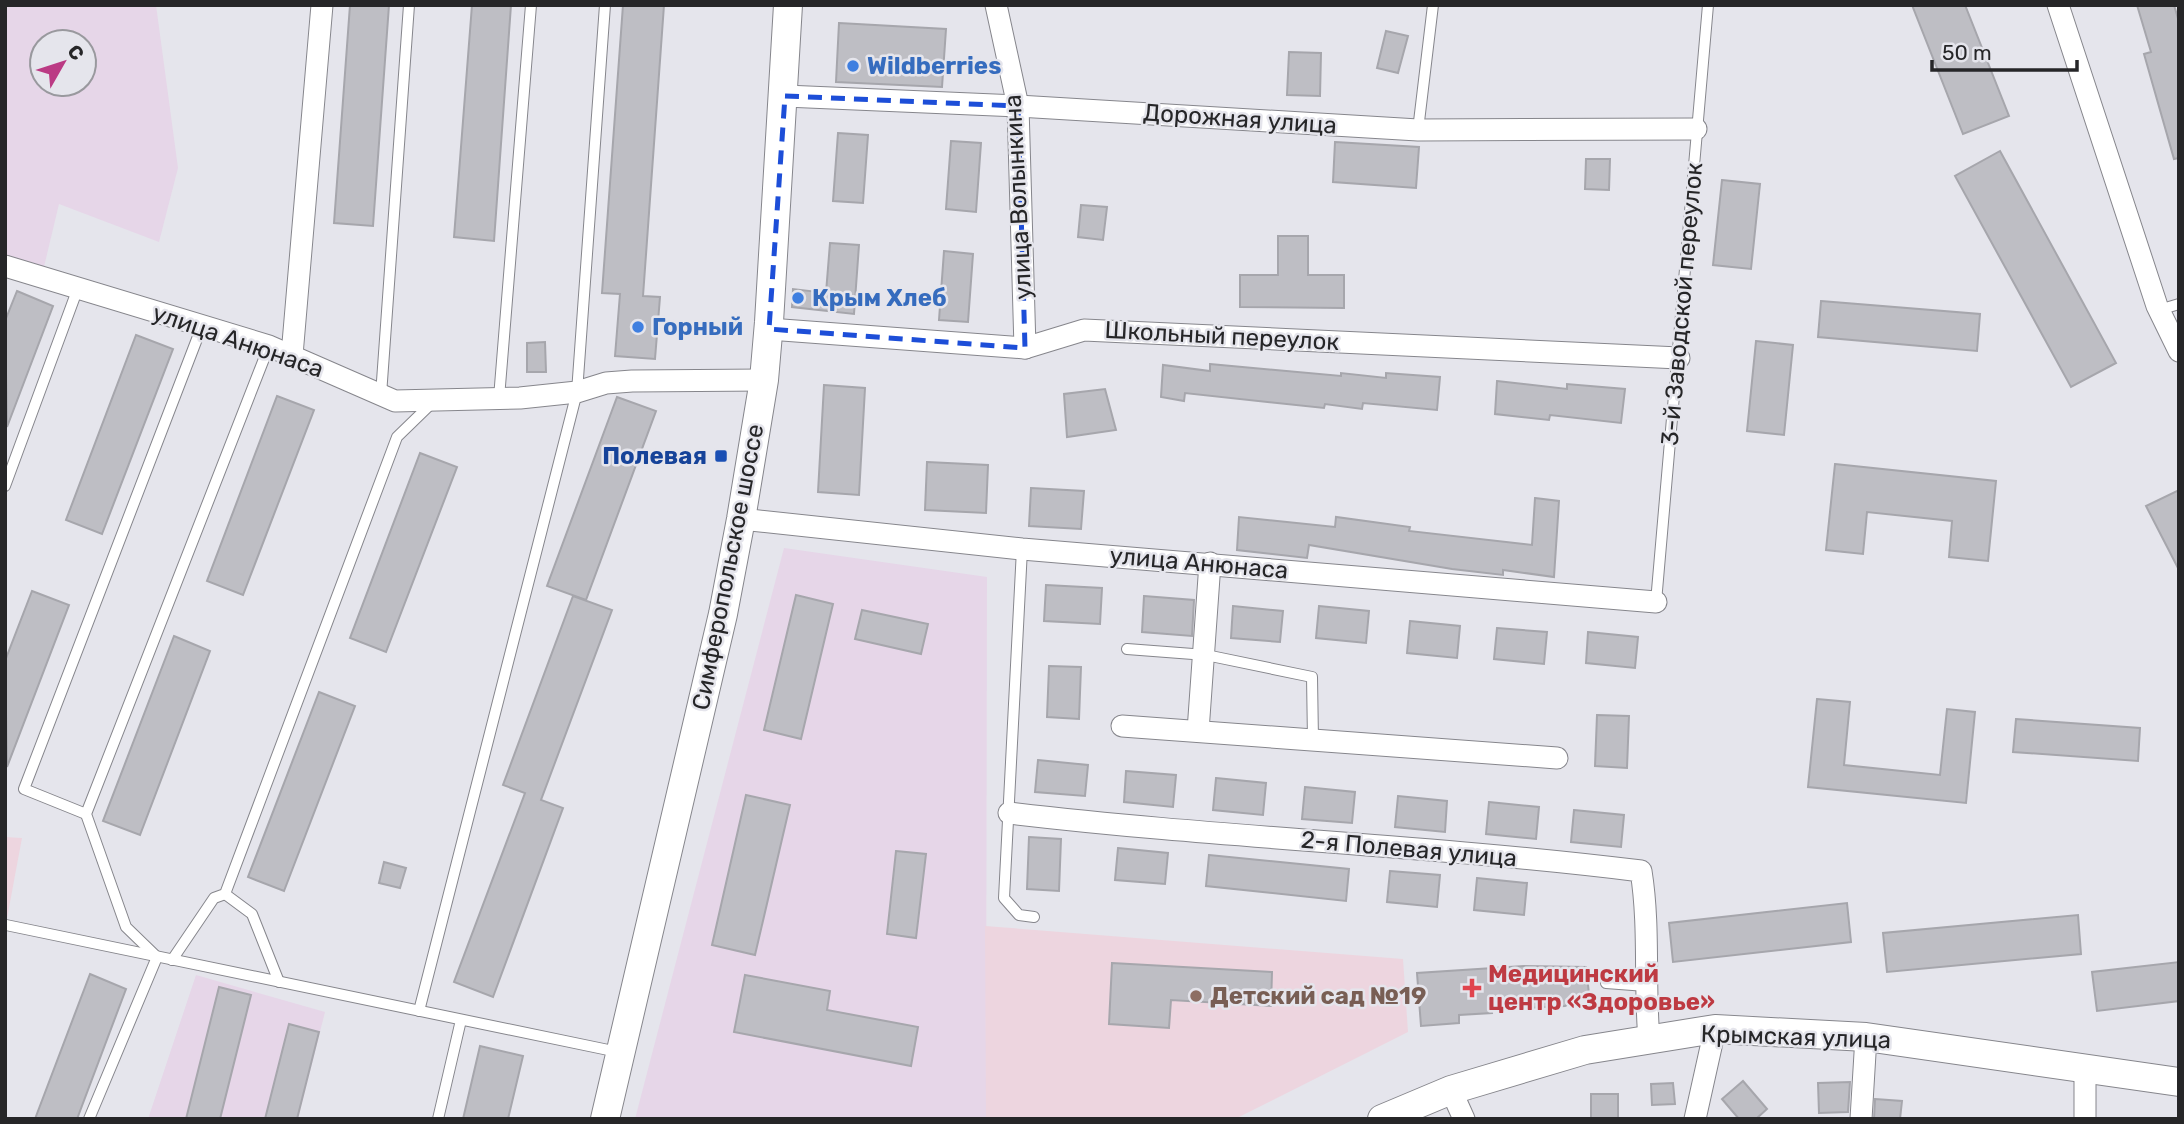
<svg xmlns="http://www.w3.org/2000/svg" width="2184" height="1124" font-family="Rubik,sans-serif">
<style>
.industrial{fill:#e6d6e8;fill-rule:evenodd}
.education{fill:#edd5df}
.building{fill:#bebec4;stroke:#a6a6ac;stroke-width:2}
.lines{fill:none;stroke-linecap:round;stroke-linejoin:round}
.service-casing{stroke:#86868c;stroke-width:12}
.minor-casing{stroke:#86868c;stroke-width:23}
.secondary-casing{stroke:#86868c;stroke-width:30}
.service{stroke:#fff;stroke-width:10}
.minor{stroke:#fff;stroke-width:21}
.secondary{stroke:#fff;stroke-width:28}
.marked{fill:none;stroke:#1d4ed8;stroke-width:5;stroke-dasharray:14 9;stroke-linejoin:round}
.shop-dot{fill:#3f7fe0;stroke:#e5e5ec;stroke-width:2.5}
.transit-dot{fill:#1a4fb4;stroke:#e5e5ec;stroke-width:2.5}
.health-dot{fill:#e0444e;stroke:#e5e5ec;stroke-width:2.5}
.education-dot{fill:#8d6e63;stroke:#e5e5ec;stroke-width:2.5}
.labels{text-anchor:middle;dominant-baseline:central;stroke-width:5;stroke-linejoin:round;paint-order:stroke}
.shop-label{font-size:24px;font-weight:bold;fill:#366cbe;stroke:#e5e5ec;text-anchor:start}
.street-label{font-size:24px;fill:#262628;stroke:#e5e5ec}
.transit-label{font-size:24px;font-weight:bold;fill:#164399;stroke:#e5e5ec;text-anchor:end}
.health-label{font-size:24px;font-weight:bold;fill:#be3a42;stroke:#e5e5ec;text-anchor:start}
.education-label{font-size:24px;font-weight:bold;fill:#785e54;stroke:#e5e5ec;text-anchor:start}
</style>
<rect width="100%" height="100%" fill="#e5e5ec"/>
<!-- industrial -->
<g class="industrial">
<path d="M5 5H156L178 168 159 242 59 204 43 271 5 258ZM42 42H84V84H42Z"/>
<path d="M784 548 987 577 986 1119H635Z"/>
<path d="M196 975 325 1012 298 1119H148Z"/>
</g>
<!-- education -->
<g class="education">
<path d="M5 837 22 838 5 929Z"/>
<path d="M985 926 1403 959 1408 1032 1235 1119H986Z"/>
</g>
<!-- building -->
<g class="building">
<path d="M350 5H389L373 226 334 223Z"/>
<path d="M472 5H511L494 241 454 237Z"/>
<path d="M623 5H664L643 296 660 297 655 359 615 356 620 294 602 293Z"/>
<path d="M1912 5H1965L2009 116 1963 134Z"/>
<path d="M2137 5H2174L2179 22V158L2174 159 2144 54 2151 52Z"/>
<path d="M839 23 946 29 942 87 836 82Z"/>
<path d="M1386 31 1408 36 1398 73 1377 68Z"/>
<path d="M1289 52 1321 53 1320 96 1287 95Z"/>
<path d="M838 133 868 135 863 203 833 201Z"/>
<path d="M951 141 981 143 976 212 946 209Z"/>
<path d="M1335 142 1419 147 1416 188 1333 182Z"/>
<path d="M2000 151 2116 363 2071 387 1955 176Z"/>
<path d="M1586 159H1610L1609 190 1585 189Z"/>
<path d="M1722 180 1760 184 1751 269 1713 265Z"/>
<path d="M1081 205 1107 207 1103 240 1078 237Z"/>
<path d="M1278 236H1308V275H1344V308L1240 307V275H1278Z"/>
<path d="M830 243 859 245 854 314 792 307 793 289 826 293Z"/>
<path d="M944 251 973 254 968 322 939 320Z"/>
<path d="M17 291 53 306 7 427 5 321Z"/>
<path d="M1821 301 1980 314 1977 351 1818 337Z"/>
<path d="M136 335 173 349 102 534 66 520Z"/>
<path d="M1756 341 1793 345 1784 435 1747 431Z"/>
<path d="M545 342 546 372H527V343Z"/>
<path d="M1210 364 1341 376V373L1386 378V373L1440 377 1437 410 1363 403 1362 409 1325 404 1324 408 1185 393 1184 401 1161 397 1163 365 1210 371Z"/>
<path d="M1497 381 1567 389V384L1625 389 1621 423 1550 415 1549 420 1495 414Z"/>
<path d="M824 385 865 388 859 495 818 492Z"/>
<path d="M1105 389 1116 430 1067 437 1064 394Z"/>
<path d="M277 396 314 410 243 595 207 581Z"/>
<path d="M617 397 656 411 586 600 547 586Z"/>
<path d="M420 453 457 467 386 652 350 638Z"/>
<path d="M927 462 988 465 986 513 925 510Z"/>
<path d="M1835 464 1996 481 1988 561 1949 557 1952 521 1867 512 1863 554 1826 550Z"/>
<path d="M1031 488 1084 491 1081 529 1029 526Z"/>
<path d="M2179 490V570L2146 506Z"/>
<path d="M1535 498 1559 501 1554 577 1503 570V575L1452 569 1309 545 1307 558 1237 550 1239 517 1335 527 1336 517 1410 527 1409 531 1532 545Z"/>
<path d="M1046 585 1102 588 1100 624 1044 621Z"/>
<path d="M32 591 69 605 7 767 5 661Z"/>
<path d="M796 595 833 604 801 739 764 730Z"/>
<path d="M573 596 612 610 541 800 563 808 493 997 454 982 525 793 503 785Z"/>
<path d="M1144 596 1194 600 1192 636 1142 632Z"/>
<path d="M1233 606 1283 611 1280 642 1231 638Z"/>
<path d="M1319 606 1369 611 1366 643 1316 638Z"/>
<path d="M862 610 928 624 921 654 855 639Z"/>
<path d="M1410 621 1460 626 1457 658 1407 653Z"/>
<path d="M1497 628 1547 632 1544 664 1494 659Z"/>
<path d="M1588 632 1638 637 1635 668 1586 663Z"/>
<path d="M174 636 210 651 140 835 103 821Z"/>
<path d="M1049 666 1081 667 1079 719 1047 717Z"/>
<path d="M319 692 355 706 284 891 248 877Z"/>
<path d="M1817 699 1850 702 1844 765 1940 775 1947 709 1975 712 1966 803 1808 787Z"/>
<path d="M1597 715 1629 716 1627 768 1595 766Z"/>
<path d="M2016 719 2140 728 2138 761 2013 752Z"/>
<path d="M1038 760 1088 765 1085 796 1035 792Z"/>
<path d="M1126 771 1176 775 1173 807 1124 802Z"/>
<path d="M1216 778 1266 783 1263 815 1213 810Z"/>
<path d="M1305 787 1355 792 1352 823 1302 819Z"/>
<path d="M746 795 790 805 755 955 712 945Z"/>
<path d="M1398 796 1447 801 1445 832 1395 827Z"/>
<path d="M1489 802 1539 807 1536 839 1486 834Z"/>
<path d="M1574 810 1624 815 1621 847 1571 842Z"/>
<path d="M1029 837 1061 839 1059 891 1027 889Z"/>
<path d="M1118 848 1168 853 1165 884 1115 880Z"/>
<path d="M896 851 926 854 916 938 887 934Z"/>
<path d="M1209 855 1349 869 1346 901 1206 886Z"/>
<path d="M384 862 406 868 400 888 379 883Z"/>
<path d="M1390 871 1440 875 1437 907 1387 902Z"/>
<path d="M1477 878 1527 883 1524 915 1474 910Z"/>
<path d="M1847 903 1851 942 1673 962 1669 923Z"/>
<path d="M2078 915 2081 954 1887 972 1883 933Z"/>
<path d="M2179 962V1001L2097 1011 2092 972Z"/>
<path d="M1112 963 1272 972 1271 1006 1171 1000 1169 1028 1109 1024Z"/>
<path d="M1524 966 1586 967 1589 994 1565 1006 1526 1008V1003L1491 1005 1492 1013 1459 1015V1023L1421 1026 1417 973Z"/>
<path d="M90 974 126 989 77 1119H35Z"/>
<path d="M745 975 830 991 827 1010 918 1027 911 1066 734 1032Z"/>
<path d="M219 987 251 995 220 1119H186Z"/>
<path d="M289 1024 319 1032 297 1119H265Z"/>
<path d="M480 1046 523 1056 508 1119H463Z"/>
<path d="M1743 1081 1767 1109 1756 1119H1739L1722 1099Z"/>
<path d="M1850 1082 1848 1112 1819 1113 1818 1083Z"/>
<path d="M1673 1083 1675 1104 1652 1105 1651 1084Z"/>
<rect x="1591" y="1094" width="27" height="25"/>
<path d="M1875 1099 1902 1101 1900 1119H1874Z"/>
</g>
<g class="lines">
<!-- service casing -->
<g class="service-casing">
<g id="service">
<path d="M1418 130 1433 5"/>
<path d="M2159 310 2179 304"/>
<path d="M381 395 409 5"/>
<path d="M499 398 531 5"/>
<path d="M5 486 78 288"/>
<path d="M1022 549 1004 898 1019 915 1034 917"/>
<path d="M1656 602 1708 5"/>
<path d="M1127 649 1206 655 1312 677 1313 740"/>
<path d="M86 814 24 789 202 326"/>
<path d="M225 894 252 914 279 982"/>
<path d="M6 925 618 1052"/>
<path d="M172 960 214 898 225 894 397 437 432 403"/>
<path d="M1606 983 1646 986"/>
<path d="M419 1011 577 392 605 5"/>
<path d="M89 1119 157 957 126 927 86 814 269 346"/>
<path d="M438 1119 461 1020"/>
</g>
</g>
<!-- minor casing -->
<g class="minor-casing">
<g id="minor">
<path d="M996 5 1018 106 1025 348"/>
<path d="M2058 5 2157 306 2179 351"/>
<path d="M785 96 1018 106 1418 130 1696 129"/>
<path d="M5 266 269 346 395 401 520 398 577 392 606 383 632 381 764 380"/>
<path d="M769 329 1025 348 1084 330 1679 358"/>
<path d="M292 355 322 5"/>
<path d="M741 519 1022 549 1656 602"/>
<path d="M1122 726 1557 758"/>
<path d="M1198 731 1210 563"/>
<path d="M1009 813C1219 838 1431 845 1641 871 1650 927 1644 983 1649 1039"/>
<path d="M1451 1090 1464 1119"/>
<path d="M1695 1119 1715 1029"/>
<path d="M1861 1119 1866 1037"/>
<path d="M2085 1119V1067"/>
</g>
</g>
<!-- secondary casing -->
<g class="secondary-casing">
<g id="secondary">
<path d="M605 1119 723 614 741 519 764 380 769 322 788 5"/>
<path d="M1382 1119 1451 1090 1585 1050 1715 1029 1866 1037 2179 1082"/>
</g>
</g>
<!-- service -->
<use href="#service" class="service"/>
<!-- minor -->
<use href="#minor" class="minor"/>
<!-- secondary -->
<use href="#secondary" class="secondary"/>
</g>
<!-- marked area -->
<path class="marked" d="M785 96 1018 106 1025 348 769 329Z"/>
<!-- markers -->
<g class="shop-dot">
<circle cx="853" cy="66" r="7"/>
<circle cx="798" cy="298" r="7"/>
<circle cx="638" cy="327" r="7"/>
</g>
<rect class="transit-dot" x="714" y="449" width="14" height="14" rx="3.5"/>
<path class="health-dot" d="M1468.5 977.5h7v7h7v7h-7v7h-7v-7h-7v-7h7z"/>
<circle class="education-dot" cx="1196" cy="996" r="7"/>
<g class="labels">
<!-- shop labels -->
<g class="shop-label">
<text x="867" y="66">Wildberries</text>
<text x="812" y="298">Крым Хлеб</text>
<text x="652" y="327">Горный</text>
</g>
<!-- street labels -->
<g class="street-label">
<text transform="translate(1240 119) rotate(4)">Дорожная улица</text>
<text transform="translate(1018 197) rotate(-93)">улица Волынкина</text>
<text transform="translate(1682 304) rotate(-85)">3-й Заводской переулок</text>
<text transform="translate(1222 336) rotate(3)">Школьный переулок</text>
<text transform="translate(238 341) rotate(19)">улица Анюнаса</text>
<text transform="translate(1199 563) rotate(5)">улица Анюнаса</text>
<text transform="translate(728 567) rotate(-79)">Симферопольское шоссе</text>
<text transform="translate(1409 849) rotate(5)">2-я Полевая улица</text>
<text transform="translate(1796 1037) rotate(2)">Крымская улица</text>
</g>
<!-- transit labels -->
<g class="transit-label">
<text x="707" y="456">Полевая</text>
</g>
<!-- health labels -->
<g class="health-label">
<text x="1488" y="974">Медицинский<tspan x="1488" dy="28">центр «Здоровье»</tspan></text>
</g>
<!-- education labels -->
<g class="education-label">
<text x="1210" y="996">Детский сад №19</text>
</g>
</g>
<!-- border -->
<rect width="2184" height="1124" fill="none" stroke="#262628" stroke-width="14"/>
<!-- north arrow -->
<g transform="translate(63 63) rotate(51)"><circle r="33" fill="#e5e5ec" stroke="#99999e" stroke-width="2"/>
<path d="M0-5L12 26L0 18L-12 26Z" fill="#bb3a84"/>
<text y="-10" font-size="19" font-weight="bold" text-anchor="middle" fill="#262628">С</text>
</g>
<!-- scale -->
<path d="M1932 60v10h145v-10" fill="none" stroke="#262628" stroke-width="3.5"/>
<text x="1942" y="60" font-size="21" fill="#262628" stroke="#e5e5ec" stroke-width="5" paint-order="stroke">50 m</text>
</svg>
